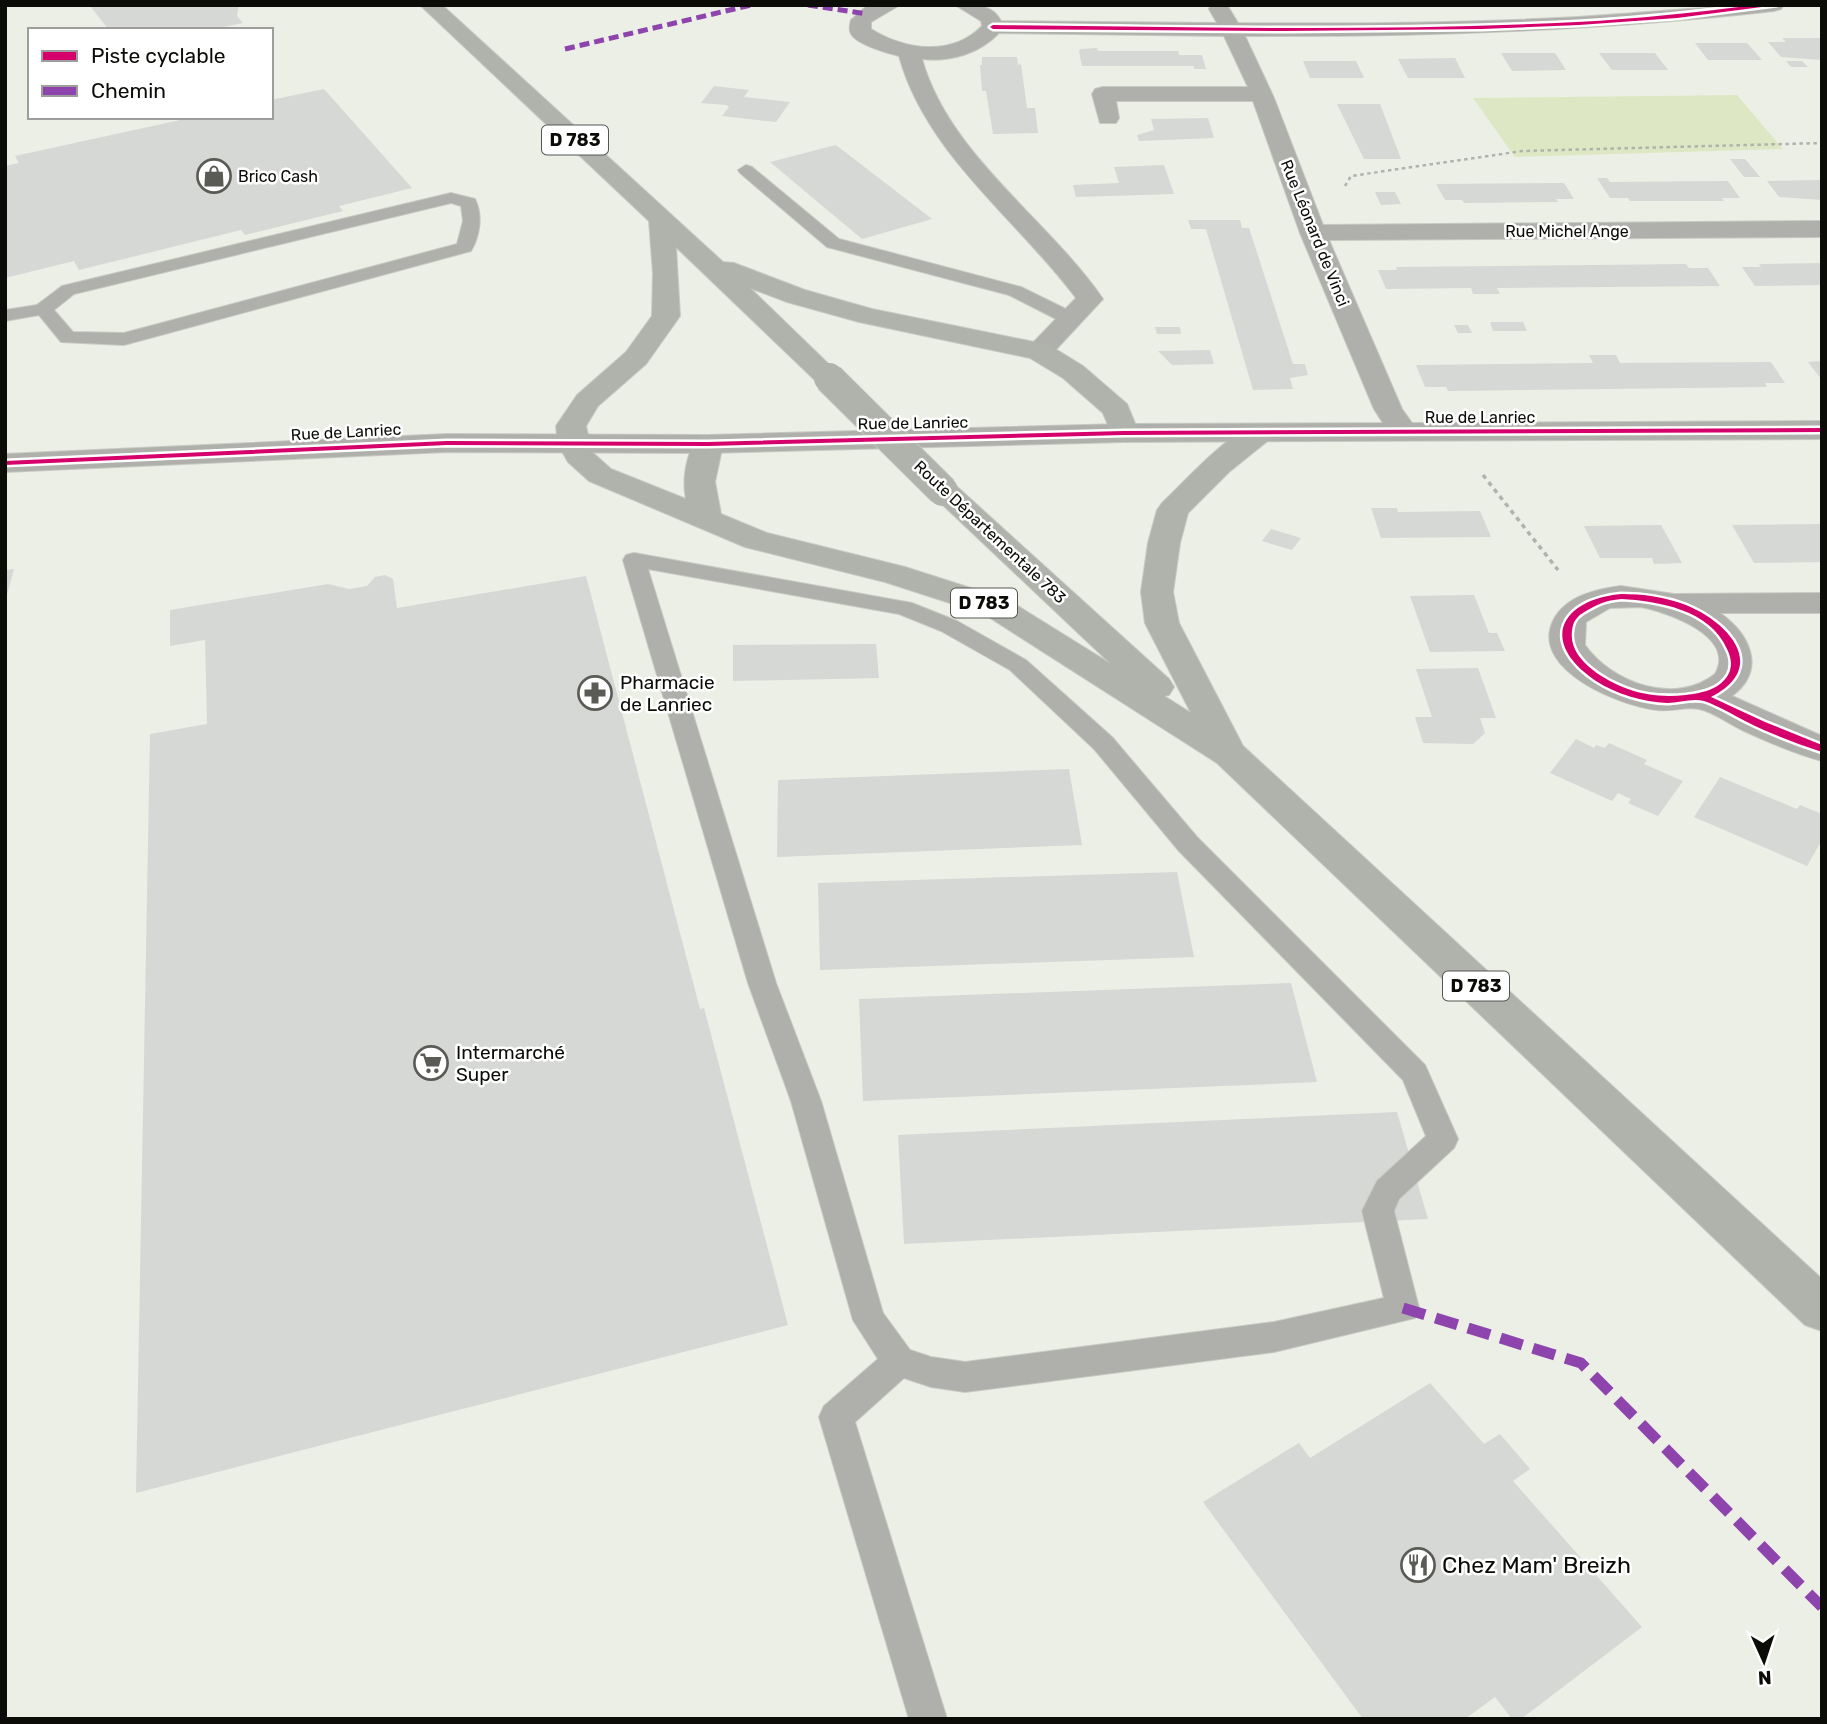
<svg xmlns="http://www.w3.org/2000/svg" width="1827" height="1724" font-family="Rubik,sans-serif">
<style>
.green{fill:#dee7c3}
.building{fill:#d5d8d5}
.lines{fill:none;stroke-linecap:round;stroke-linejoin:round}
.lane-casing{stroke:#c7cac2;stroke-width:2}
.street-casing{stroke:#c7cac2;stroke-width:2}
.primary-casing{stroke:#c7cac2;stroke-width:2}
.path-far1{stroke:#b0b2ac;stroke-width:2.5;stroke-dasharray:3.5 3.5;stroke-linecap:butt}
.path{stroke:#b0b2ac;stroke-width:3.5;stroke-dasharray:4.5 4.5;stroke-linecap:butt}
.lane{fill:#afafab;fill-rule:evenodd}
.street{fill:#afafab;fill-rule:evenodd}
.primary{fill:#b0b3ac;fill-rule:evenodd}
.primary-bridge-casing{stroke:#c7cac2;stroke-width:32;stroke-linecap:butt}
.primary-bridge{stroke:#b0b3ac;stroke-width:30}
.quiet-far1{stroke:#8e44ad;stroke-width:5;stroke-dasharray:10 5;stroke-linecap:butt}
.quiet{stroke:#8e44ad;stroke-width:11;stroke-dasharray:23 11;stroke-linecap:butt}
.cycleway-casing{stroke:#fff;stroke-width:5}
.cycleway{fill:#d6006c;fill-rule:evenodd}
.labels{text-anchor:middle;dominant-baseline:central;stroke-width:5;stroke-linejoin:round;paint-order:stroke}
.far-poi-label{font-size:16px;fill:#0b0c07;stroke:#fff;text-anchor:start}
.far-street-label{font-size:16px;fill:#0b0c07;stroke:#fff}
.shield{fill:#fff;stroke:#545551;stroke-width:2}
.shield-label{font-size:18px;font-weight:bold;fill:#0b0c07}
.poi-label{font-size:19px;fill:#0b0c07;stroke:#fff;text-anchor:start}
.near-poi-label{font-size:23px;fill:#0b0c07;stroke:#fff;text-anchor:start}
</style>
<rect width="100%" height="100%" fill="#ecefe5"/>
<!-- green -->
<path class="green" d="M1737 95 1783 149 1515 157 1473 98Z"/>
<!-- building -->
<g class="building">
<path d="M98 5H239L237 16 243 23 209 30H109L91 7Z"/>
<path d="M1782 38H1822V60L1781 57 1768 42H1786Z"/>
<path d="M1695 43H1747L1762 60H1708Z"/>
<path d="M1097 48 1098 51H1178L1179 55H1202L1206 69H1194V66H1082L1079 51 1081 49Z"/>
<path d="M1501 53H1555L1566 70 1512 71Z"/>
<path d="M1599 53H1655L1668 70H1612Z"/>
<path d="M982 57H1017L1018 65 1021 64 1027 108H1035L1038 133 993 134 986 91H982L980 65H982Z"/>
<path d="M1455 58 1465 78H1408L1398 59Z"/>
<path d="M1303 61H1356L1364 78H1310Z"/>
<path d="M1786 61H1802L1808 67H1791Z"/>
<path d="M714 86 749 90 744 97 790 102 776 122 722 116 729 107 726 105 701 103Z"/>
<path d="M324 89 412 188 339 206 343 211 245 235 241 230 79 270 74 261 5 278V166L19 163 15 156 194 117H271V100Z"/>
<path d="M1337 104H1380L1401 159H1364Z"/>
<path d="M1208 118 1214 138 1139 141 1137 135 1154 130 1151 119Z"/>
<path d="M836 145 932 219 862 239 770 162Z"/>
<path d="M1730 159H1745L1760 177H1744Z"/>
<path d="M1164 165 1174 194 1076 197 1073 185 1119 183 1114 167Z"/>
<path d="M1597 178H1607L1610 182 1728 181 1740 198H1722L1724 201H1630L1628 198H1610Z"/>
<path d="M1822 180V200L1779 197 1767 181Z"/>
<path d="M1564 183 1574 199H1556L1558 202 1464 203 1462 200H1445L1436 184Z"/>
<path d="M1375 192H1395L1401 204 1381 205Z"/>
<path d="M1188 220H1240L1242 228H1249L1293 364H1305L1308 375 1290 378 1293 389 1253 390 1206 229H1191Z"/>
<path d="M1822 263V285L1755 286 1742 267H1761L1759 264Z"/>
<path d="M1686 264 1689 268H1708L1720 286 1497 288 1500 294H1473L1471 288 1386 289 1378 270H1397L1396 267Z"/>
<path d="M1490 322H1523L1527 331H1493Z"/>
<path d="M1454 325H1468L1472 333H1458Z"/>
<path d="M1155 327H1180L1181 334H1157Z"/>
<path d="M1210 350 1214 364 1172 365 1158 351Z"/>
<path d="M1589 355H1616L1620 363 1771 362 1785 383H1765L1767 387 1448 391 1446 387H1425L1416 365 1593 363Z"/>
<path d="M1822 361V380L1808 362Z"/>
<path d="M1371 508H1397L1398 512 1480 511 1491 537 1381 538Z"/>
<path d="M1822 524V562L1754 563 1732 525Z"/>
<path d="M1661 525 1682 563 1654 564 1652 558H1600L1584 526Z"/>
<path d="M1271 529 1301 538 1292 550 1262 541Z"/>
<path d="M14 569 6 598H5V570Z"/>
<path d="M385 575 393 579 397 608 586 576 700 1009 704 1008 788 1325 136 1493 150 734 207 724 205 640 170 646V610L328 584 349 589 367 586 375 577Z"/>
<path d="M1474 595 1489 633H1497L1505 651 1430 652 1410 596Z"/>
<path d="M876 644 879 678 733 681V645Z"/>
<path d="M1478 668 1496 718H1480L1485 733 1473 744 1423 743 1415 717H1432L1416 669Z"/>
<path d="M1576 739 1594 748 1596 745 1605 748 1609 743 1647 760 1644 764 1683 781 1658 816 1628 803 1631 799 1618 793 1612 801 1550 773Z"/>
<path d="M1069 769 1082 845 777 857 778 780Z"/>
<path d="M1720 777 1797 809 1800 805 1822 814V840L1807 866 1694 817Z"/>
<path d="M1177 872 1194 957 820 970 818 883Z"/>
<path d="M1291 983 1317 1082 863 1101 859 999Z"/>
<path d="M1397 1112 1428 1219 904 1244 898 1135Z"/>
<path d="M1430 1383 1484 1444 1500 1434 1530 1469 1513 1481 1642 1627 1521 1719H1512L1495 1697 1465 1719H1363L1203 1502 1299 1443 1310 1458Z"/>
</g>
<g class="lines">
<!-- lane casing -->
<g class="lane-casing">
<g id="lane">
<path d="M746 165 752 167 839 239 1021 287 1078 315 1080 319 1071 325 1064 323 1009 295 827 247 740 173 738 170Z"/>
<path d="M451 193 475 199C483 215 480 236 471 251L124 345 61 342 39 315 5 321V310L37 305 62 286ZM451 203 461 206 463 221 457 244 124 333 73 332 54 310 74 294Z"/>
<path d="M634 553 912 603 957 621 1026 660 1112 737 1197 837 1425 1065 1458 1139 1454 1148 1399 1199 1394 1211 1419 1308 1415 1318 1274 1352 965 1392 931 1387 904 1378 855 1422 947 1719H909L819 1417 824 1406 878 1359 853 1320 791 1101 748 983 623 560 626 555ZM648 569 899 614 941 631 1010 670 1094 749 1179 851 1403 1080 1426 1136 1377 1181 1362 1211 1384 1298 1274 1322 965 1362 931 1357 910 1350 883 1313 821 1101 776 983Z"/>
</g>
</g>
<!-- street casing -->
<g class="street-casing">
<g id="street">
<path d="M868 5H900L871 22V29C905 50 952 57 982 26L981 21 955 5C972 5 992 3 1001 21L1217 23 1209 9 1211 5H1227L1238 23C1351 24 1464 23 1578 17 1647 13 1715 5 1784 5L1781 9 1774 11C1598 31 1422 37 1245 36L1274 98 1323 225 1822 221V237L1329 240 1402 409 1412 423 1822 421V439L1124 442 708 453 447 452 5 472V454L447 434 708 435 1124 424 1383 423 1374 409 1300 233 1253 101H1116L1119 118 1116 123H1100L1092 94 1095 89 1103 87H1248L1224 36 999 33C979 54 950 62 922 59 949 155 1048 219 1103 299L1049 357 1039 359 1029 357 1025 351 1076 298C1017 219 926 154 899 56 888 53 852 44 850 31 849 28 850 24 851 20Z"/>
<path d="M1621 586 1674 594 1822 593V613H1720C1750 634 1767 670 1732 696L1822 736V761C1795 754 1768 742 1742 730 1729 724 1714 712 1699 709 1686 706 1671 712 1657 710 1621 706 1530 670 1553 621 1565 596 1597 589 1621 586ZM1641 607C1667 612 1737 636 1715 674 1675 706 1612 683 1585 645L1586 622 1610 608Z"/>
</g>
</g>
<!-- primary casing -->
<g class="primary-casing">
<path id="primary" d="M420 5H442L723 262 734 263 805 290 872 309 1049 345 1083 366 1127 404 1139 433 1134 439 1124 442 1114 439 1103 413 1063 378 1030 358 859 322 787 302 750 288 843 378 839 384 829 387 819 384 676 247 680 316 646 364 598 406 586 426 592 452 611 469 686 499C682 480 686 455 697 438L708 435 719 438 723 444 715 482 721 514 767 533 905 567 1008 600 1111 664 928 491 932 484 943 482 954 484 1169 679 1174 687 1169 695 1164 696 1191 713 1145 623 1141 592 1148 543 1157 510 1162 503C1186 480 1220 442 1249 427 1257 423 1263 425 1270 427L1275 433 1270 439 1229 472 1188 513 1180 543 1173 592 1179 623 1243 746 1822 1279V1331L1805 1325 1217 763 984 614 885 582 745 547 589 481 568 462 558 444 556 426 577 395 626 352 652 316 653 273 649 221Z"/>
</g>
<!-- path-far1 -->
<path class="path-far1" d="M1345 186 1351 176 1522 151 1822 143"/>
<!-- path -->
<path class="path" d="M1483 475 1558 570"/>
<!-- lane -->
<use href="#lane" class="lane"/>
<!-- street -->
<use href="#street" class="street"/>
<!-- primary -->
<use href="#primary" class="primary"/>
<!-- primary-bridge casing -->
<g class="primary-bridge-casing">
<path id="primary-bridge" d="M829 378 943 491"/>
</g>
<!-- primary-bridge -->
<use href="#primary-bridge" class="primary-bridge"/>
<!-- quiet-far1 -->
<g class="quiet-far1">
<path d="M808 5 867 14"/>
<path d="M565 49 751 5"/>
</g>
<!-- quiet -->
<path class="quiet" d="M1403 1308 1581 1363 1822 1607"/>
<!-- cycleway casing -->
<g class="cycleway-casing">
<g id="cycleway">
<path d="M1757 5H1777L1677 18 1579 25 1482 29 1287 31 993 29 990 27 993 25C1188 27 1383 32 1577 22 1637 19 1697 12 1757 5Z"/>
<path d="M1822 428V432L1124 435 708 446 447 445 5 465V461L447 441 708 442 1124 431Z"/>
<path d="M1621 594C1643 594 1665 597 1686 605 1728 622 1770 667 1711 697L1765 722 1822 745V752C1797 744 1771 734 1747 722 1733 715 1719 706 1704 701 1692 698 1679 703 1667 703 1643 702 1616 694 1596 681 1539 643 1559 600 1621 594ZM1621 599C1659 601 1710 610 1727 649 1731 657 1733 666 1728 675 1719 690 1701 693 1686 695 1666 697 1647 696 1628 689 1606 681 1568 660 1572 631 1573 621 1577 616 1586 611 1601 603 1604 601 1621 599Z"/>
</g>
</g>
<!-- cycleway -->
<use href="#cycleway" class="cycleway"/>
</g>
<!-- icons -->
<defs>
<g id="shop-ring" transform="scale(1.75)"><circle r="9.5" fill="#fff" stroke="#5a5b55" stroke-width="1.5"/><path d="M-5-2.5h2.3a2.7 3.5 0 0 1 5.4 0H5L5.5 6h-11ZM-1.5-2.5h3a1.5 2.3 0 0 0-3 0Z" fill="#5a5b55"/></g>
<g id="pharmacy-ring" transform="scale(1.75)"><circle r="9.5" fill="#fff" stroke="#5a5b55" stroke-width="1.5"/><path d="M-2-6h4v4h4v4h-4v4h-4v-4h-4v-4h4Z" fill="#5a5b55"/></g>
<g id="supermarket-ring" transform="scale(1.75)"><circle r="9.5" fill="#fff" stroke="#5a5b55" stroke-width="1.5"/><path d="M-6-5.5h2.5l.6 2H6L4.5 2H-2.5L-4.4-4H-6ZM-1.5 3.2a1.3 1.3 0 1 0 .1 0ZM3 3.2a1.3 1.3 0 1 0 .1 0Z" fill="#5a5b55"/></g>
<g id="restaurant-ring" transform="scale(1.75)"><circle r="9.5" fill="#fff" stroke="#5a5b55" stroke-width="1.5"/><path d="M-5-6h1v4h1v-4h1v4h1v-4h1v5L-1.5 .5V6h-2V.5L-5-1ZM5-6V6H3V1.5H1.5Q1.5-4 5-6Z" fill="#5a5b55"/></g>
</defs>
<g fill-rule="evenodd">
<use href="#shop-ring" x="214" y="176"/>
<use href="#pharmacy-ring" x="595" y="693"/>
<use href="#supermarket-ring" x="431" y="1063"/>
<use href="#restaurant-ring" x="1418" y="1565"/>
</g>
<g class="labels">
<!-- far-poi labels -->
<g class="far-poi-label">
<text x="238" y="176">Brico Cash</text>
</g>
<!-- far-street labels -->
<g class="far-street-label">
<text x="1567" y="231">Rue Michel Ange</text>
<text transform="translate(1315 233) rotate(68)">Rue Léonard de Vinci</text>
<text x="1480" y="417">Rue de Lanriec</text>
<text transform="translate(913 423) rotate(-1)">Rue de Lanriec</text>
<text transform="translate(346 432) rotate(-3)">Rue de Lanriec</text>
<text transform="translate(990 532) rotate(43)">Route Départementale 783</text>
</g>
<!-- shield labels -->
<g class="shield">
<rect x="542" y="125.5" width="66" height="29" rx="5"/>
<rect x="951" y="588.5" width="66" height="29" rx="5"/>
<rect x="1443" y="971.5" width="66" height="29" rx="5"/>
</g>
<g class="shield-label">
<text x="575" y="140">D 783</text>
<text x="984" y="603">D 783</text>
<text x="1476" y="986">D 783</text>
</g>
<!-- poi labels -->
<g class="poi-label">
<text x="620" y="682">Pharmacie<tspan x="620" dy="22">de Lanriec</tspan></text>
<text x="456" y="1052">Intermarché<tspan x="456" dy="22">Super</tspan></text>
</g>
<!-- near-poi labels -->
<g class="near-poi-label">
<text x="1442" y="1565">Chez Mam' Breizh</text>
</g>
</g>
<!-- border -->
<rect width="1827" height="1724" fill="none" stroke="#0b0c07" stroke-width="14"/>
<!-- legend -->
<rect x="28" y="28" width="245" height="91" fill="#ffffff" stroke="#9d9e9c" stroke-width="2"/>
<rect x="42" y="51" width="35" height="10" fill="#d6006c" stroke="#9d9e9c" stroke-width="2"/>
<text x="91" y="63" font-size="21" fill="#0b0c07">Piste cyclable</text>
<rect x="42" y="86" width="35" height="10" fill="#8e44ad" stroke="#9d9e9c" stroke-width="2"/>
<text x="91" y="98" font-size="21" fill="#0b0c07">Chemin</text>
<!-- north arrow -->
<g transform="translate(1764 1661) rotate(177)" stroke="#ffffff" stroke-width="5" paint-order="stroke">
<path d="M0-5L12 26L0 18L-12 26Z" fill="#0b0c07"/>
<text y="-10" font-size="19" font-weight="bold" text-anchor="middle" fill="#0b0c07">N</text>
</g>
</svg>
